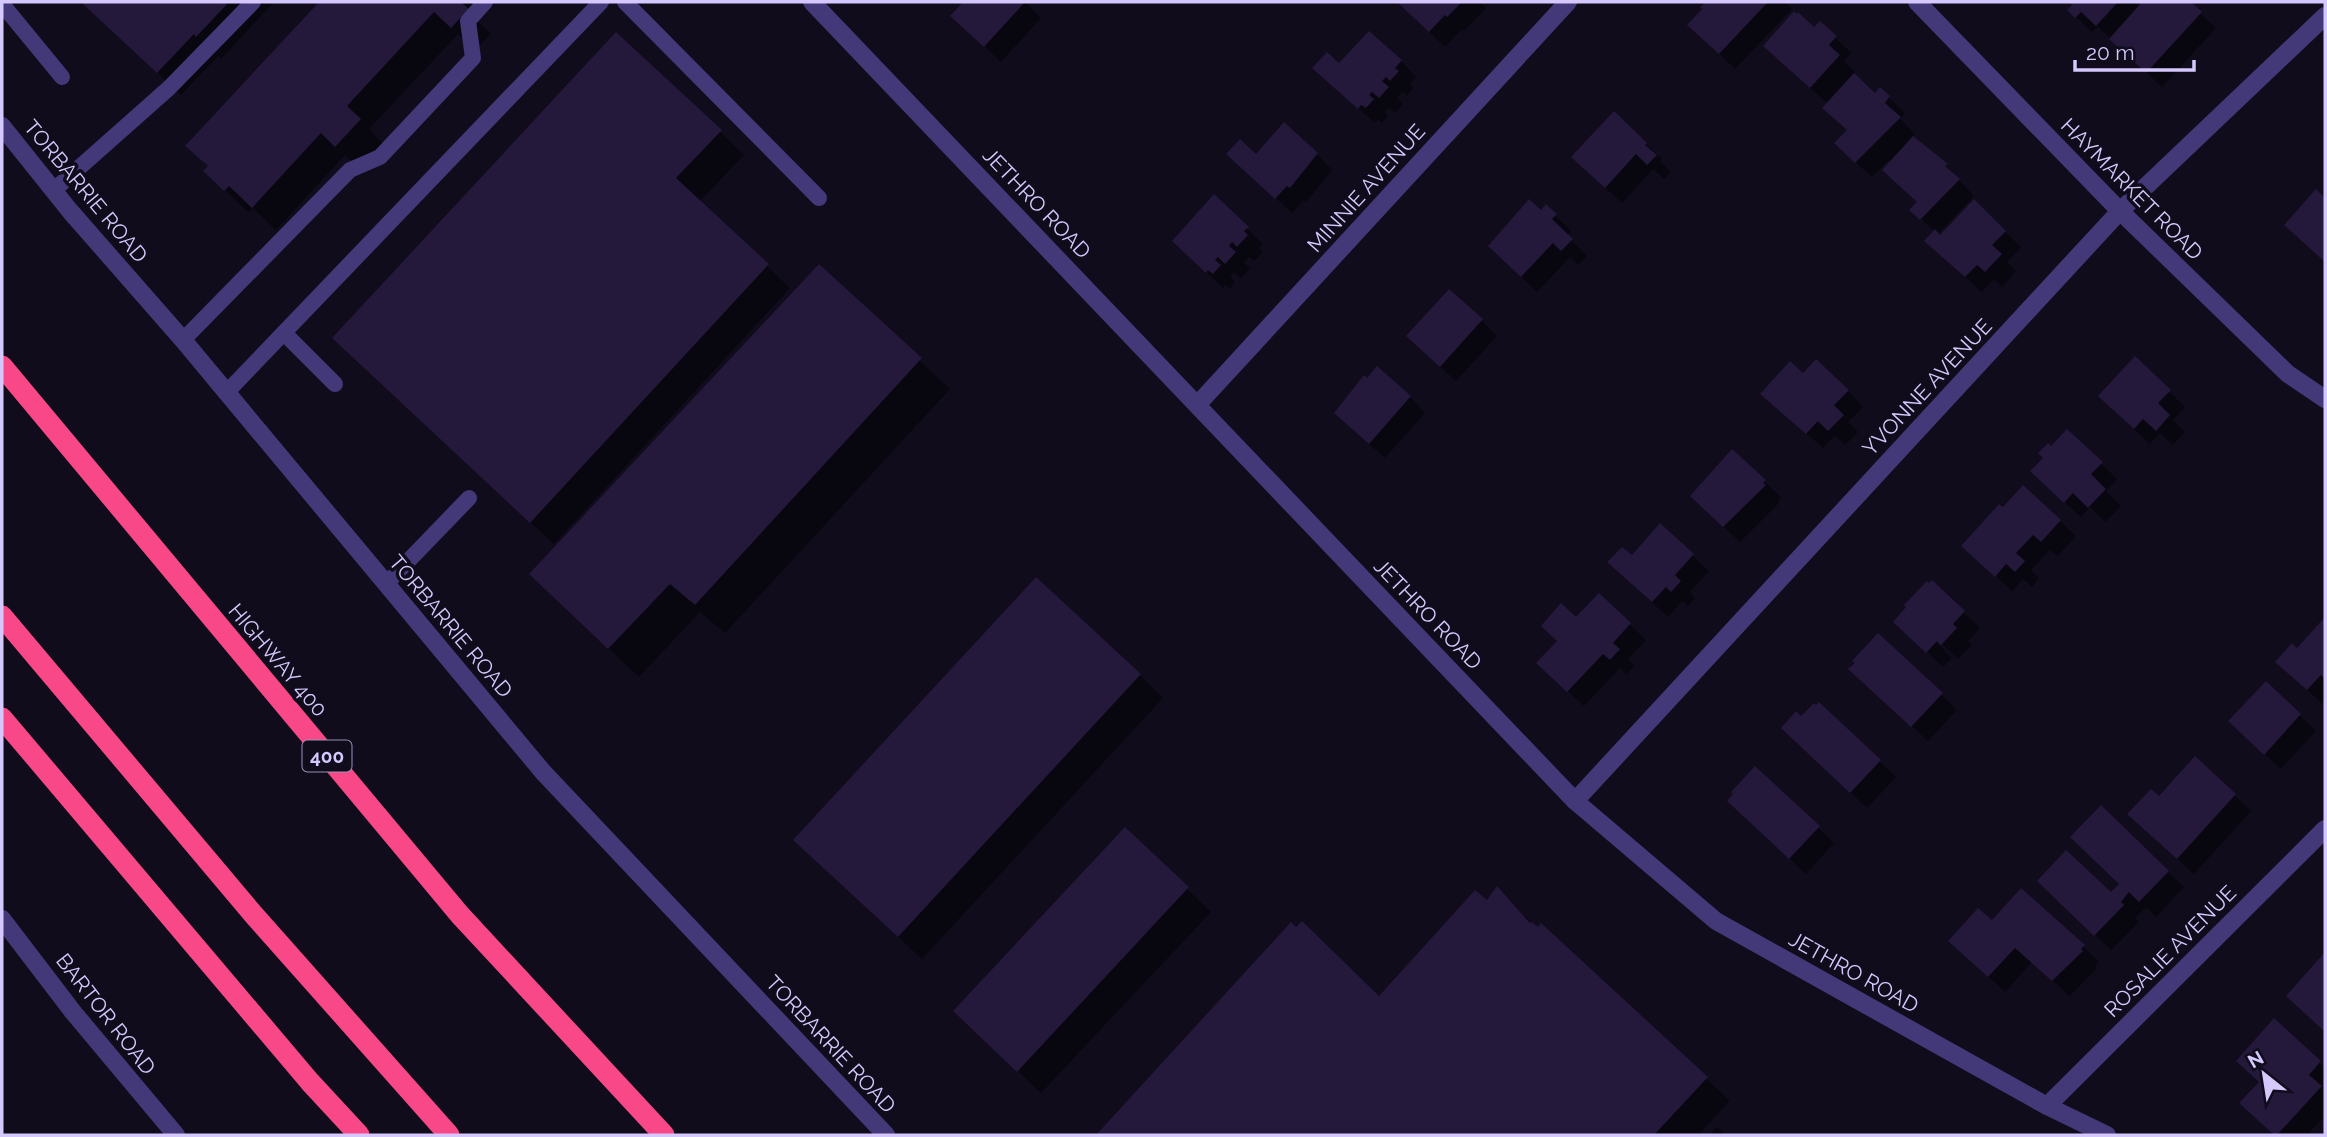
<svg xmlns="http://www.w3.org/2000/svg" width="2327" height="1137" font-family="Raleway,sans-serif">
<style>
.shadow{fill:#0007}
.building{fill:#24183b}
.lines{fill:none;stroke-linecap:round;stroke-linejoin:round}
.lane{stroke:#433878;stroke-width:16}
.street{stroke:#433878;stroke-width:18}
.highway{stroke:#f84887;stroke-width:21}
.labels{text-anchor:middle;dominant-baseline:central;stroke-width:7;stroke-linejoin:round;paint-order:stroke}
.shield{fill:#100c1b;stroke:#9990b9;stroke-width:2}
.shield-label{font-size:19px;font-weight:bold;fill:#d4c8fd}
.street-label{font-size:21px;fill:#d4c8fd;stroke:#100c1b}
</style>
<rect width="100%" height="100%" fill="#100c1b"/>
<!-- shadow -->
<g class="shadow">
<path d="M88 2H274L221 59 218 56 181 95 109 27 86 4Z"/>
<path d="M322 2H487L473 17 491 34 475 50 458 34 369 129 383 144 360 169 345 155 276 230 253 208 248 212 206 171 209 167 188 146Z"/>
<path d="M964 2H1025L1041 18 1001 62 953 16Z"/>
<path d="M1398 2H1480L1486 8 1464 31 1462 29 1445 47Z"/>
<path d="M1709 2H1785L1792 9 1735 69 1690 25Z"/>
<path d="M2069 2H2135L2140 7 2145 2H2188L2216 28 2162 87 2098 27 2092 32 2085 26 2070 10 2074 6Z"/>
<path d="M1814 29 1835 37 1851 53 1844 61 1855 72 1852 74 1875 96 1880 90 1889 98 1905 113 1900 119 1915 134 1912 137 1946 166 1974 196 1937 235 1940 237 1974 202 2021 247 2007 262 2016 271 2002 287 1994 279 1982 292 1942 256 1935 232 1912 210 1919 203 1892 162 1889 160 1872 177 1852 159 1849 131 1828 104 1781 61Z"/>
<path d="M1401 61 1416 77 1410 84 1413 88 1407 96 1403 92 1397 98 1403 104 1395 113 1389 107 1384 112 1388 116 1382 123 1378 119 1375 123 1330 83 1340 65Z"/>
<path d="M1614 114 1662 159 1660 161 1671 172 1664 179 1653 169 1622 203 1589 173Z"/>
<path d="M720 132 744 155 699 202 790 288 554 544 357 361Z"/>
<path d="M1317 154 1332 170 1306 202 1304 200 1292 213 1244 169 1256 156Z"/>
<path d="M1214 197 1263 244 1259 248 1263 252 1254 261 1249 257 1244 262 1250 269 1241 278 1234 272 1230 277 1235 282 1230 289 1225 285 1223 288 1190 257Z"/>
<path d="M1547 207 1571 231 1567 236 1587 256 1578 265 1570 257 1537 292 1491 246 1541 213Z"/>
<path d="M819 267 950 389 725 633 700 612 639 677 561 604Z"/>
<path d="M1481 320 1497 336 1456 381 1424 352Z"/>
<path d="M2135 358 2185 407 2173 420 2185 432 2173 445 2160 433 2150 444 2116 412Z"/>
<path d="M1803 376 1848 391 1863 407 1848 422 1858 432 1845 445 1835 435 1823 448 1762 394Z"/>
<path d="M1410 397 1425 413 1385 458 1352 429Z"/>
<path d="M2067 431 2117 479 2106 491 2121 506 2105 522 2090 507 2081 517 2048 487 2046 458 2051 448Z"/>
<path d="M1732 451 1781 497 1778 500 1780 502 1740 542 1708 512Z"/>
<path d="M2060 521 2076 536 2058 556 2050 550 2031 570 2039 578 2032 587 2023 579 2012 591 1979 561Z"/>
<path d="M1661 526 1709 571 1690 592 1695 598 1688 606 1682 601 1668 617 1625 577 1632 558Z"/>
<path d="M1932 582 1980 628 1968 641 1972 645 1958 659 1936 638 1934 640 1952 658 1943 667 1911 637Z"/>
<path d="M1599 595 1646 640 1628 659 1634 666 1627 674 1620 668 1584 706 1554 679Z"/>
<path d="M2325 619V703L2324 705 2293 677 2297 650Z"/>
<path d="M1857 663 1941 694 1957 710 1928 741 1867 685Z"/>
<path d="M1140 675 1163 698 922 959 818 863Z"/>
<path d="M2266 683 2316 731 2281 769 2246 737Z"/>
<path d="M1819 704 1896 777 1867 808 1799 743 1801 719Z"/>
<path d="M2195 759 2251 811 2194 874 2145 830 2159 799Z"/>
<path d="M1755 768 1834 843 1806 874 1745 816Z"/>
<path d="M1125 830 1211 912 1041 1093 979 1034Z"/>
<path d="M2168 872 2184 887 2156 917 2146 907 2135 918 2139 922 2111 950 2055 897 2111 895Z"/>
<path d="M1498 889 1538 930 1541 925 1730 1101 1698 1135H1098L1291 925 1379 999 1487 902Z"/>
<path d="M1993 923 2083 946 2099 962 2095 966 2097 968 2070 996 2032 962 2005 992 1966 956Z"/>
<path d="M2274 1020 2325 1068V1116L2307 1135H2275L2257 1119 2261 1083Z"/>
<path d="M1717 1127 1726 1135H1709Z"/>
</g>
<!-- building -->
<g class="building">
<path d="M86 2H229L196 37 194 34 157 73 83 4Z"/>
<path d="M319 2H461L469 9 451 28 434 12 347 106 361 119 335 147 321 133 252 208 229 186 224 191 203 171 208 166 185 146Z"/>
<path d="M963 2H1025L984 47 950 16Z"/>
<path d="M1397 2H1462L1447 17 1445 15 1429 32Z"/>
<path d="M1706 2H1768L1719 54 1687 25 1702 9 1700 7Z"/>
<path d="M2068 2H2118L2096 26 2081 12 2075 18 2067 10 2072 5Z"/>
<path d="M2142 2H2191L2202 12 2146 73 2109 39Z"/>
<path d="M1794 11 1797 14 1798 12 1814 27 1820 21 1837 36 1829 45 1840 55 1810 88 1763 46Z"/>
<path d="M1369 31 1402 60 1395 68 1399 71 1390 81 1386 77 1382 81 1389 87 1379 98 1372 92 1369 95 1374 99 1366 108 1361 105 1358 109 1312 68 1327 52 1339 63Z"/>
<path d="M616 32 722 130 676 178 769 264 530 523 332 338Z"/>
<path d="M1854 73 1875 93 1880 87 1890 96 1885 103 1901 117 1855 163 1834 143 1847 130 1822 108Z"/>
<path d="M1614 111 1647 143 1645 145 1657 155 1647 165 1636 154 1605 188 1571 157Z"/>
<path d="M1284 122 1318 153 1290 188 1287 186 1275 199 1226 154 1240 139 1256 154Z"/>
<path d="M1913 136 1948 164 1945 166 1960 179 1920 220 1909 210 1917 202 1882 170Z"/>
<path d="M2316 189 2325 198V262L2284 225Z"/>
<path d="M1214 194 1249 227 1244 231 1248 235 1237 247 1232 242 1229 246 1236 252 1225 264 1218 257 1215 260 1221 265 1213 274 1208 270 1206 273 1172 241Z"/>
<path d="M1529 199 1541 210 1546 204 1557 214 1552 219 1573 239 1561 251 1553 243 1521 277 1488 246Z"/>
<path d="M1974 199 2006 231 1992 245 2002 254 1985 272 1977 265 1965 277 1924 241 1935 229 1940 235Z"/>
<path d="M819 264 922 358 695 605 670 584 608 649 529 574Z"/>
<path d="M1449 289 1483 319 1440 367 1406 336Z"/>
<path d="M2135 356 2171 390 2158 403 2170 415 2156 431 2143 419 2134 429 2098 396Z"/>
<path d="M1816 359 1849 390 1834 405 1844 415 1828 431 1818 421 1806 434 1760 394 1790 361 1803 373Z"/>
<path d="M1377 366 1411 396 1369 444 1334 413 1364 375 1367 378Z"/>
<path d="M2067 429 2103 462 2091 474 2106 489 2088 508 2073 493 2064 503 2030 471 2043 458 2038 453 2048 443 2051 446Z"/>
<path d="M1732 449 1766 480 1763 483 1766 485 1723 527 1690 496Z"/>
<path d="M2023 485 2061 520 2041 542 2033 535 2016 553 2025 561 2015 572 2006 564 1995 577 1961 546 1999 504 2003 507Z"/>
<path d="M1660 523 1694 554 1675 575 1681 581 1671 592 1666 587 1652 602 1607 562 1622 547 1632 555Z"/>
<path d="M1036 577 1141 674 898 937 793 840Z"/>
<path d="M1932 580 1965 611 1953 624 1957 628 1941 645 1937 641 1926 653 1893 622 1906 607 1904 605 1927 581 1929 583Z"/>
<path d="M1599 593 1631 623 1613 643 1620 649 1610 660 1603 654 1567 692 1536 663 1557 641 1541 626 1561 603 1576 617Z"/>
<path d="M2325 617V679L2321 675 2307 690 2275 662 2292 643 2297 648Z"/>
<path d="M1878 633 1943 693 1911 727 1848 669 1855 663 1852 661Z"/>
<path d="M2266 681 2301 714 2264 755 2228 721Z"/>
<path d="M1819 702 1881 760 1850 793 1781 728 1796 711 1801 716 1814 703 1816 705Z"/>
<path d="M2195 756 2236 794 2177 859 2127 814 2151 789 2159 796Z"/>
<path d="M1755 766 1820 826 1789 859 1727 801 1733 794 1731 792Z"/>
<path d="M2101 805 2169 871 2139 902 2129 892 2121 902 2124 905 2094 936 2037 881 2066 850 2111 892 2119 884 2070 837Z"/>
<path d="M1125 827 1189 887 1017 1072 953 1011Z"/>
<path d="M1497 886 1530 923 1532 922 1538 927 1541 923 1708 1077 1654 1135H1096L1291 922 1296 927 1302 921 1379 996 1475 890 1487 900Z"/>
<path d="M2021 888 2085 945 2081 949 2083 951 2052 981 2015 948 1988 977 1948 941 1978 908 1992 920Z"/>
<path d="M2325 952V1029L2324 1031 2286 996Z"/>
<path d="M2274 1018 2321 1061 2309 1075 2322 1086 2277 1135H2274L2239 1103 2259 1082 2236 1061Z"/>
</g>
<g class="lines">
<!-- lane -->
<g class="lane">
<path d="M625 2 819 198"/>
<path d="M2 4 62 77"/>
<path d="M54 190 169 88 253 2"/>
<path d="M284 333 335 384"/>
<path d="M183 340 350 170 380 157 473 58 468 21 485 2"/>
<path d="M226 393 601 2"/>
<path d="M386 584 469 498"/>
</g>
<!-- street -->
<g class="street">
<path d="M812 2 1575 801 1716 921 2047 1106 2107 1135"/>
<path d="M1917 2 2120 211 2288 374 2325 399"/>
<path d="M2 126 70 211 183 340 543 772 886 1135"/>
<path d="M1198 404 1568 2"/>
<path d="M1575 801 2120 211 2325 16"/>
<path d="M2 919 73 1012 176 1135"/>
<path d="M2047 1106 2325 829"/>
</g>
<!-- highway -->
<g class="highway">
<path d="M2 366 460 915 664 1135"/>
<path d="M2 616 253 914 449 1135"/>
<path d="M2 718 310 1082 359 1135"/>
</g>
</g>
<g class="labels">
<!-- shield labels -->
<rect class="shield" x="302.5" y="740.5" width="49" height="31" rx="5"/>
<g class="shield-label">
<text x="327" y="756">400</text>
</g>
<!-- street labels -->
<g class="street-label">
<text transform="translate(1366 188) rotate(-48)">MINNIE AVENUE</text>
<text transform="translate(2132 189) rotate(45)">HAYMARKET ROAD</text>
<text transform="translate(86 191) rotate(50)">TORBARRIE ROAD</text>
<text transform="translate(1037 203) rotate(46)">JETHRO ROAD</text>
<text transform="translate(1927 387) rotate(-47)">YVONNE AVENUE</text>
<text transform="translate(1428 614) rotate(46)">JETHRO ROAD</text>
<text transform="translate(451 626) rotate(50)">TORBARRIE ROAD</text>
<text transform="translate(278 660) rotate(50)">HIGHWAY 400</text>
<text transform="translate(2170 951) rotate(-45)">ROSALIE AVENUE</text>
<text transform="translate(1854 972) rotate(29)">JETHRO ROAD</text>
<text transform="translate(106 1014) rotate(52)">BARTOR ROAD</text>
<text transform="translate(831 1044) rotate(47)">TORBARRIE ROAD</text>
</g>
</g>
<!-- border -->
<rect width="2327" height="1137" fill="none" stroke="#d4c8fd" stroke-width="7"/>
<!-- north arrow -->
<g transform="translate(2264 1074) rotate(330)" stroke="#100c1b" stroke-width="5" paint-order="stroke">
<path d="M0-5L12 26L0 18L-12 26Z" fill="#d4c8fd"/>
<text y="-10" font-size="19" font-weight="bold" text-anchor="middle" fill="#d4c8fd">N</text>
</g>
<!-- scale -->
<path d="M2075 60v10h119v-10" fill="none" stroke="#d4c8fd" stroke-width="3.5"/>
<text x="2086" y="60" font-size="21" fill="#d4c8fd" stroke="#100c1b" stroke-width="5" paint-order="stroke">20 m</text>
</svg>
